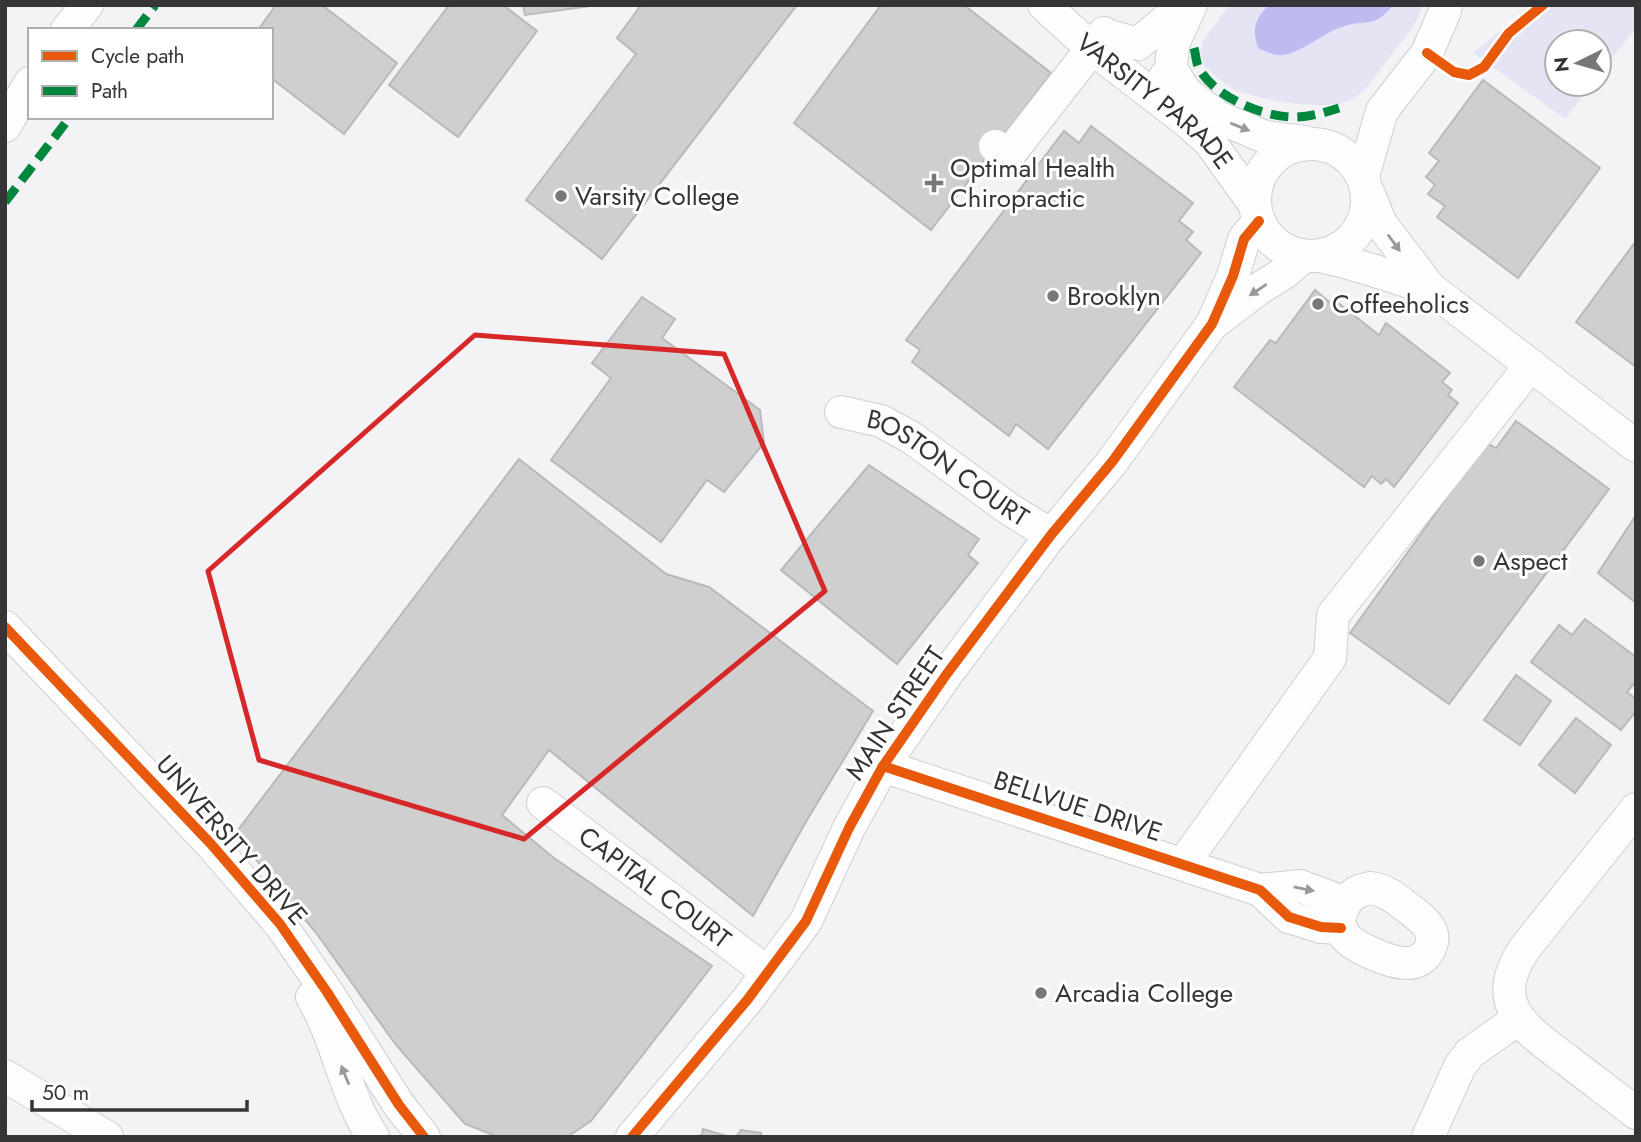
<svg xmlns="http://www.w3.org/2000/svg" width="1641" height="1142" font-family="Jost,sans-serif">
<style>
.green{fill:#e4e4f5}
.water{fill:#bebbf1}
.building{fill:#d0cfd0;stroke:#bab9ba;stroke-width:2}
.lines{fill:none;stroke-linecap:round;stroke-linejoin:round}
.minor-casing{stroke:#cfcfd0;stroke-width:34}
.minor{stroke:#fdfdfe;stroke-width:32}
.quiet{stroke:#00873e;stroke-width:9;stroke-dasharray:18 9;stroke-linecap:butt}
.cycleway-casing{stroke:#fff;stroke-width:15}
.cycleway{stroke:#e8590c;stroke-width:10}
.oneway{fill:#99999a}
.marked{fill:none;stroke:#d62828;stroke-width:5;stroke-linejoin:round}
.poi-dot{fill:#78787a;stroke:#fff;stroke-width:2.5}
.labels{text-anchor:middle;dominant-baseline:central;stroke-width:6;stroke-linejoin:round;paint-order:stroke}
.street-label{font-size:26px;fill:#353537;stroke:#fff}
.poi-label{font-size:26px;fill:#353537;stroke:#fff;text-anchor:start}
</style>
<rect width="100%" height="100%" fill="#f3f3f6"/>
<!-- green -->
<g class="green">
<path d="M1229 5H1422C1419 24 1402 41 1391 55 1379 70 1368 91 1351 100 1327 112 1258 100 1234 89 1224 84 1213 73 1204 66L1201 53 1202 42Z"/>
<path d="M1532 5H1636V28L1599 75V42H1557V84H1592L1565 119 1473 53Z"/>
</g>
<!-- water -->
<path class="water" d="M1269 5H1393C1373 31 1365 17 1339 28 1323 34 1301 52 1284 55 1274 56 1267 52 1258 48 1252 29 1254 20 1269 5Z"/>
<!-- building -->
<g class="building">
<path d="M276 5H322L397 63 344 134 271 78V30H258Z"/>
<path d="M449 5H503L537 31 458 137 389 85Z"/>
<path d="M523 5H598L525 15Z"/>
<path d="M641 5H797L602 259 526 200 636 54 617 38Z"/>
<path d="M881 5H964L1051 73 931 230 794 123Z"/>
<path d="M1483 80 1600 168 1518 278 1437 217 1445 206 1428 194 1435 185 1426 177 1439 161 1429 153Z"/>
<path d="M1091 126 1193 203 1179 221 1193 232 1186 240 1201 253 1048 449 1016 424 1009 436 912 362 920 350 906 340 1064 131 1079 143Z"/>
<path d="M1636 241V367L1576 322Z"/>
<path d="M1315 290 1334 306 1337 302 1379 335 1386 323 1450 373 1442 382 1452 390 1448 395 1458 403 1394 487 1386 479 1381 484 1372 476 1364 487 1234 387 1270 340 1276 343Z"/>
<path d="M642 297 675 319 662 338 760 410 764 443 724 492 707 480 661 542 551 460 611 378 592 363Z"/>
<path d="M1516 421 1609 489 1449 704 1350 633 1486 443 1496 448Z"/>
<path d="M519 459 666 574 709 587 873 711 807 820 753 916 549 750 502 815 554 858 712 966 591 1121 567 1137H498L465 1124 396 1045 317 934 235 834Z"/>
<path d="M869 465 979 539 968 555 978 563 897 664 781 570Z"/>
<path d="M1636 515V603L1598 573Z"/>
<path d="M1585 619 1636 657V681L1627 692 1636 699V711L1621 730 1531 662 1559 625 1572 635Z"/>
<path d="M1516 675 1551 701 1520 745 1484 720Z"/>
<path d="M1576 718 1611 745 1575 793 1539 765Z"/>
<path d="M703 1129 730 1137H693L702 1135Z"/>
<path d="M741 1130 761 1133 762 1137H736Z"/>
</g>
<g class="lines">
<!-- minor casing -->
<g class="minor-casing">
<g id="minor">
<path id="s1" d="M1044 5 1088 45 1184 119 1210 142 1255 205"/>
<path d="M67 30 87 5"/>
<path d="M1114 37 1138 44 1184 5"/>
<path d="M1165 77 1220 118 1265 137 1305 142"/>
<path d="M1186 93 1171 69 1173 44 1191 5"/>
<path d="M5 126 30 83"/>
<circle cx="1311" cy="200" r="56"/>
<path d="M995 146 1008 156 1104 33"/>
<path d="M1363 176 1382 111 1427 53 1445 11 1446 5"/>
<path d="M1368 192 1381 224 1430 288 1636 446"/>
<path d="M1319 256C1357 263 1393 278 1430 288"/>
<path d="M1215 322 1257 290 1284 273 1304 256"/>
<path id="s2" d="M841 412 881 421 912 438 1009 509 1051 535"/>
<path d="M5 627 211 844 280 924 327 992 399 1105 424 1137"/>
<path d="M883 766 1260 890 1289 917 1321 927 1341 928"/>
<path id="s3" d="M543 803 767 972"/>
<path d="M1636 809 1525 948C1487 1004 1524 1028 1567 1060 1590 1078 1613 1095 1636 1113"/>
<path d="M1183 864 1330 658 1333 615 1531 365"/>
<path d="M1370 888C1386 890 1395 898 1408 908 1421 918 1440 930 1429 950 1425 958 1417 963 1408 963 1392 964 1355 948 1345 936 1333 921 1344 898 1359 891 1363 890 1366 889 1370 888Z"/>
<path d="M1260 890 1300 886 1345 903"/>
<path d="M312 997C338 1041 345 1095 373 1137"/>
<path d="M5 1076 107 1137"/>
<path d="M632 1137 748 999 806 921 849 828 883 766 946 675 1051 535 1112 462 1212 324 1233 276 1244 239 1259 221"/>
<path d="M1428 1137 1460 1066 1470 1053 1518 1019"/>
</g>
</g>
<!-- minor -->
<use href="#minor" class="minor"/>
<!-- quiet -->
<g class="quiet">
<path d="M136 30 155 5"/>
<path d="M1194 48C1196 55 1196 64 1200 70 1216 97 1259 115 1290 117 1307 118 1323 113 1339 108"/>
<path d="M5 202 70 117"/>
</g>
<!-- cycleway casing -->
<g class="cycleway-casing">
<g id="cycleway">
<path d="M1427 53 1454 72 1469 75 1484 67 1509 33 1543 5"/>
<path d="M5 627 211 844 280 924 327 992 399 1105 424 1137"/>
<path d="M883 766 1260 890 1289 917 1321 927 1341 928"/>
<path d="M632 1137 748 999 806 921 849 828 883 766 946 675 1051 535 1112 462 1212 324 1233 276 1244 239 1259 221"/>
</g>
</g>
<!-- cycleway -->
<use href="#cycleway" class="cycleway"/>
</g>
<!-- one-way arrows -->
<defs><path id="oneway-solid" d="M-6-.8H1V-3.2L6.5 0L1 3.2V.8H-6Z" transform="scale(1.75)"/></defs>
<g class="oneway">
<use href="#oneway-solid" transform="translate(1240 127) rotate(22)"/>
<use href="#oneway-solid" transform="translate(1394 243) rotate(54)"/>
<use href="#oneway-solid" transform="translate(1258 290) rotate(146)"/>
<use href="#oneway-solid" transform="translate(1304 889) rotate(11)"/>
<use href="#oneway-solid" transform="translate(345 1075) rotate(-112)"/>
</g>
<!-- marked area -->
<path class="marked" d="M475 335 724 354 825 591 524 839 259 760 208 571Z"/>
<!-- markers -->
<g class="poi-dot">
<path d="M930.5 172.5h7v7h7v7h-7v7h-7v-7h-7v-7h7z"/>
<circle cx="561" cy="196" r="7"/>
<circle cx="1053" cy="296" r="7"/>
<circle cx="1318" cy="304" r="7"/>
<circle cx="1479" cy="561" r="7"/>
<circle cx="1041" cy="993" r="7"/>
</g>
<g class="labels">
<!-- street labels -->
<g class="street-label">
<text stroke="none"><textPath href="#s1" startOffset="147">VARSITY PARADE</textPath></text>
<text stroke="none"><textPath href="#s2" startOffset="122">BOSTON COURT</textPath></text>
<text transform="translate(895 713) rotate(-56)">MAIN STREET</text>
<text transform="translate(1078 806) rotate(18)">BELLVUE DRIVE</text>
<text transform="translate(232 840) rotate(49)">UNIVERSITY DRIVE</text>
<text stroke="none"><textPath href="#s3" startOffset="140">CAPITAL COURT</textPath></text>
</g>
<!-- poi labels -->
<g class="poi-label">
<text x="950" y="168">Optimal Health<tspan x="950" dy="30">Chiropractic</tspan></text>
<text x="575" y="196">Varsity College</text>
<text x="1067" y="296">Brooklyn</text>
<text x="1332" y="304">Coffeeholics</text>
<text x="1493" y="561">Aspect</text>
<text x="1055" y="993">Arcadia College</text>
</g>
</g>
<!-- border -->
<rect width="1641" height="1142" fill="none" stroke="#353537" stroke-width="14"/>
<!-- legend -->
<rect x="28" y="28" width="245" height="91" fill="#ffffff" stroke="#aeaeaf" stroke-width="2"/>
<rect x="42" y="51" width="35" height="10" fill="#e8590c" stroke="#aeaeaf" stroke-width="2"/>
<text x="91" y="63" font-size="21" fill="#353537">Cycle path</text>
<rect x="42" y="86" width="35" height="10" fill="#00873e" stroke="#aeaeaf" stroke-width="2"/>
<text x="91" y="98" font-size="21" fill="#353537">Path</text>
<!-- north arrow -->
<g transform="translate(1578 63) rotate(265)"><circle r="33" fill="#ffffff" stroke="#aeaeaf" stroke-width="2"/>
<path d="M0-5L12 26L0 18L-12 26Z" fill="#78787a"/>
<text y="-10" font-size="19" font-weight="bold" text-anchor="middle" fill="#353537">N</text>
</g>
<!-- scale -->
<path d="M32 1100v10h215v-10" fill="none" stroke="#353537" stroke-width="3.5"/>
<text x="42" y="1100" font-size="21" fill="#353537" stroke="#ffffff" stroke-width="5" paint-order="stroke">50 m</text>
</svg>
